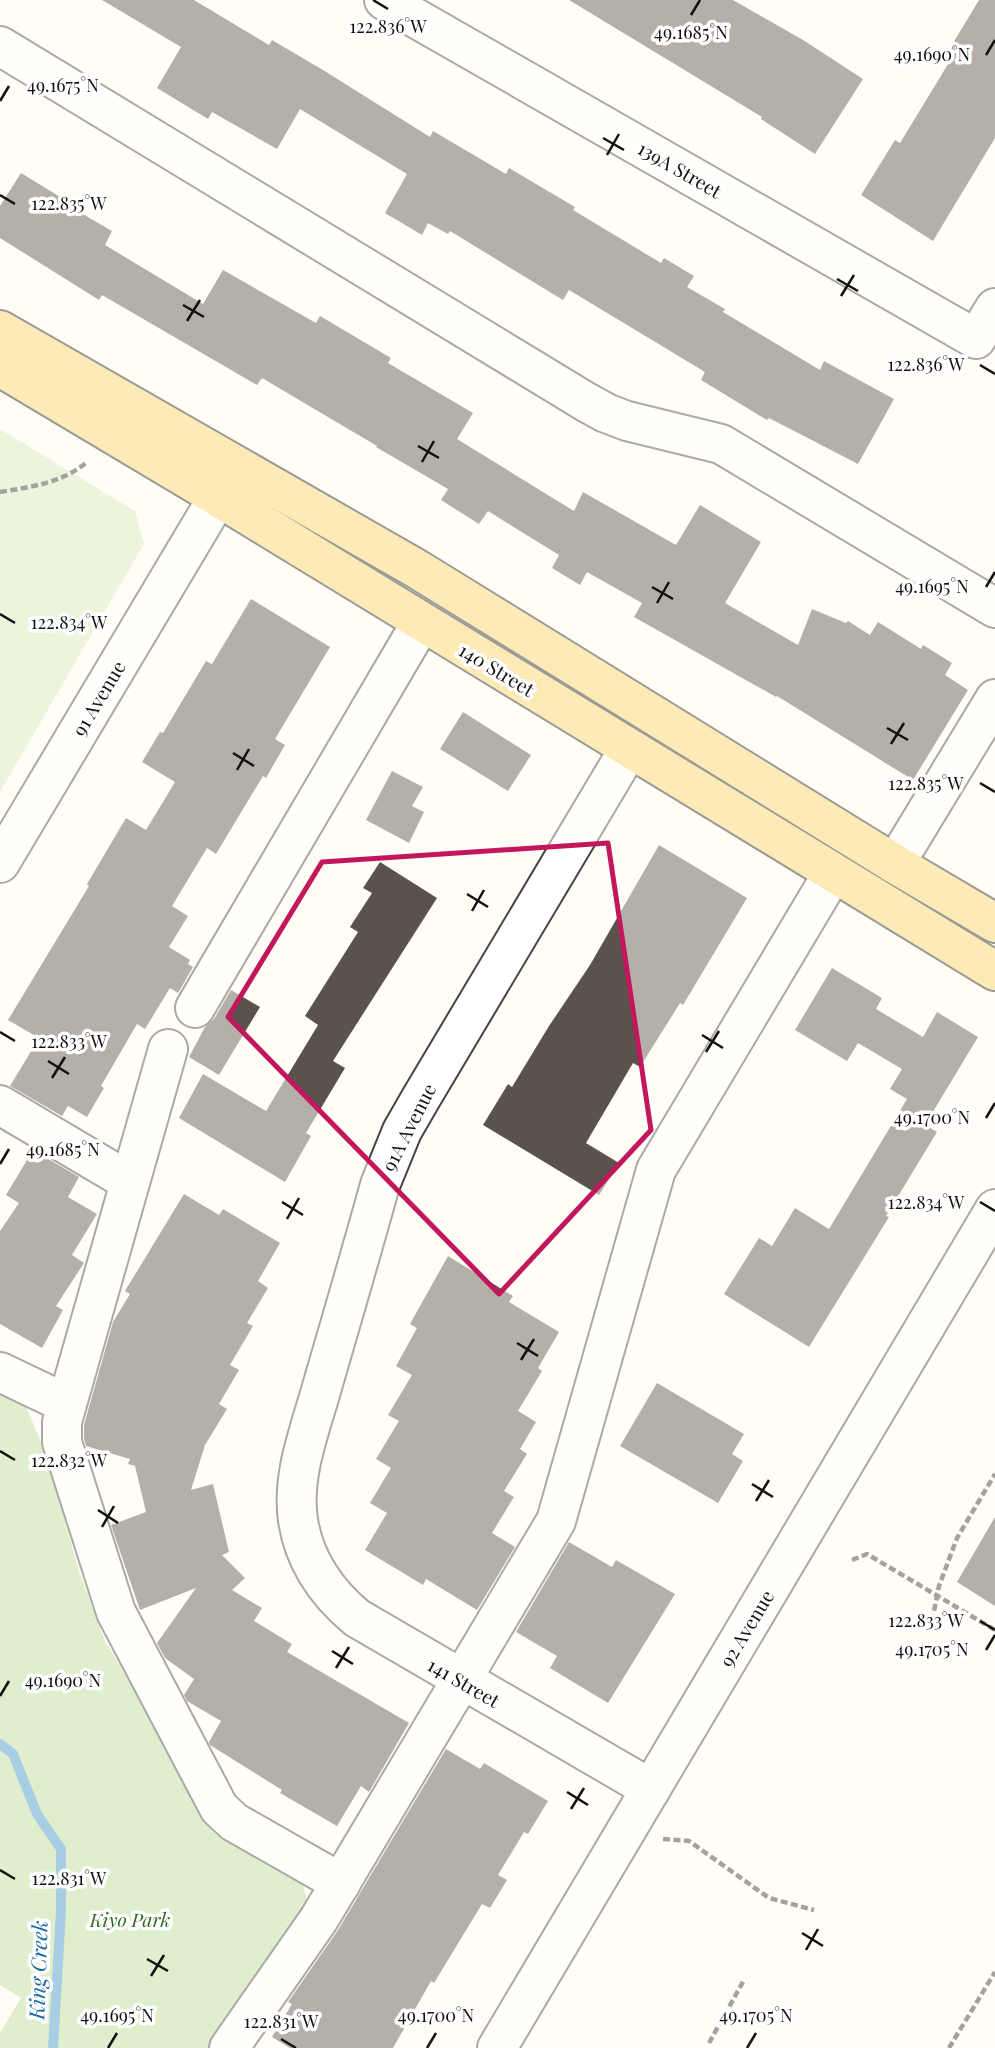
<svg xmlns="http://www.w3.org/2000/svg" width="995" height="2048" font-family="'Playfair Display',serif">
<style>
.green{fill:#d5ebbd}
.forest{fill:#b9dc9c}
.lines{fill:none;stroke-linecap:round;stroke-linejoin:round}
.stream{stroke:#3f96cf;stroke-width:10}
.building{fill:#5a524d}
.minor-casing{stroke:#444;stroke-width:42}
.major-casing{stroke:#222;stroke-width:42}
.path{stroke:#333;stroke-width:4.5;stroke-dasharray:7 3.5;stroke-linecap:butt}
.minor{stroke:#fff;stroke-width:38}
.major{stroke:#f9d66b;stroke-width:38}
.marked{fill:none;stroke:#c2185b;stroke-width:5;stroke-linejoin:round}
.ticks{fill:none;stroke:#111;stroke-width:2.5}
.labels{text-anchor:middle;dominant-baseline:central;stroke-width:7;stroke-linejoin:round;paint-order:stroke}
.street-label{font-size:19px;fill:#111;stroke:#fff}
.park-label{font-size:19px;font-style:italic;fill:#2f6b1f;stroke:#fff}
.water-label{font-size:21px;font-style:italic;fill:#1768a6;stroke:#fff}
.ticks-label{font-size:18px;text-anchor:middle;fill:#111;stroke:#fff;stroke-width:7;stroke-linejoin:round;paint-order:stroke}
</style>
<rect width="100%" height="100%" fill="#fffdf5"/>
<!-- green -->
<path class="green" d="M0 429 135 511 144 544 0 792Z"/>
<!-- forest -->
<path class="forest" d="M0 1393 24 1402 44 1449 80 1574 105 1641 207 1813 301 1876 309 1910 217 2048H0V2033L21 1998 0 1985Z"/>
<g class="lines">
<!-- stream -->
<path class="stream" d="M0 1744 13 1754 37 1814 61 1849V1911L53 2048"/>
</g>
<!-- building -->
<g class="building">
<path d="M102 0H194L269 45 272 40 323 70 430 137 433 131 506 174 509 168 575 207 573 210 661 263 664 258 694 276 687 287 725 309 723 312 820 370 824 361 894 399 858 464 769 418 767 420 701 380 705 372 569 290 563 300 450 231 448 234 428 223 422 235 385 213 407 174 300 109 277 149 212 112 208 119 157 88 181 47Z"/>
<path d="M569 0H733L803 40 863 79 815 154 761 119 762 117Z"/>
<path d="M979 0H995V138L933 241 861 195 895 140 900 143 956 51 950 48Z"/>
<path d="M21 173 70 203 69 206 112 231 105 245 203 304 223 270 316 323 320 316 391 358 388 363 473 413 457 439 574 511 583 492 676 545 700 505 761 542 725 603 798 645 812 609 846 623 848 621 870 635 878 622 921 649 923 645 952 663 945 675 968 690 913 780 777 696 776 697 634 617 642 603 587 572 580 585 552 568 559 555 488 511 479 524 441 500 448 489 376 447 377 446 262 378 257 385 102 295 99 300 0 238V206Z"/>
<path d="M251 599 330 647 275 739 285 745 266 778 263 776 216 854 207 848 172 906 188 916 169 947 190 960 188 964 193 967 178 993 170 988 145 1029 137 1024 101 1086 104 1088 87 1117 68 1106 62 1116 10 1086 39 1038 8 1020 89 886 87 884 126 818 146 830 175 782 142 762 160 732 163 733 206 661 212 664Z"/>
<path d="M463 712 531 755 508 791 440 749Z"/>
<path d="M392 771 423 787 412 806 424 812 409 843 366 820Z"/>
<path d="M659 845 747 898 683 1005 680 1003 640 1067 633 1063 586 1143 619 1163 599 1195 483 1125 508 1084 512 1087 549 1026 590 965Z"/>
<path d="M380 862 437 898 333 1061 345 1068 306 1133 311 1136 285 1182 179 1118 203 1074 266 1111 318 1025 305 1016 358 932 350 927 372 893 363 888Z"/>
<path d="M832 968 882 998 876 1009 923 1037 937 1012 978 1037 925 1125 937 1132 886 1216 889 1217 809 1347 724 1294 759 1238 772 1246 795 1208 829 1229 907 1099 890 1089 902 1069 858 1043 847 1061 795 1030Z"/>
<path d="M231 990 260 1007 219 1075 189 1057 205 1027 214 1019Z"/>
<path d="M33 1150 79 1177 68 1197 97 1214 72 1255 84 1263 56 1306 63 1310 42 1348 0 1324V1231L19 1203 6 1195Z"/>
<path d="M184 1194 219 1215 223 1209 280 1243 258 1281 268 1288 247 1323 253 1326 230 1365 239 1370 219 1404 227 1409 205 1445 191 1490 213 1484 229 1552 222 1555 245 1578 232 1590 262 1608 254 1621 292 1644 287 1652 409 1723 369 1792 361 1786 337 1826 280 1793 282 1790 210 1745 209 1742 221 1721 187 1701 184 1695 194 1679 165 1658 157 1643 196 1588 140 1610 111 1525 146 1512 135 1466 128 1464 130 1459 86 1446 84 1439V1425L113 1322 130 1294 125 1291Z"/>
<path d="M448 1256 513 1296 509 1302 559 1332 538 1368 542 1371 518 1411 536 1422 520 1449 527 1454 504 1491 514 1497 492 1533 515 1547 477 1610 426 1579 423 1585 365 1550 387 1513 370 1503 391 1468 376 1459 399 1421 388 1415 412 1375 396 1366 417 1328 410 1324Z"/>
<path d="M657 1383 744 1434 732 1454 743 1461 718 1503 620 1446Z"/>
<path d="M995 1517V1606L957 1582Z"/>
<path d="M569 1542 612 1567 616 1560 675 1594 608 1703 550 1668 557 1656 516 1632Z"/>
<path d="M446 1749 480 1769 484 1763 548 1801 528 1834 524 1832 498 1875 507 1880 490 1908 482 1904 434 1983 431 1981 393 2048H290L272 2037 292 2004 288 2002 338 1930Z"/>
</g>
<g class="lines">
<!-- minor casing -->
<g class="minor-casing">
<g id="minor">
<path d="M384 0 976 339 995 308"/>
<path d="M0 46 586 402 606 413 627 421 721 444 995 608"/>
<path d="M629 749 421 1098 402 1131 380 1185C362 1250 343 1315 324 1380 312 1425 291 1473 298 1520 304 1560 327 1593 357 1618L651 1789"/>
<path d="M0 863 218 497"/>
<path d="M895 864 995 699"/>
<path d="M195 1008 421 623"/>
<path d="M168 1049 67 1404 62 1422V1442L116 1612 219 1808 234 1822 341 1883"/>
<path d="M0 1105 130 1182"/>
<path d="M0 1372 67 1404"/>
<path d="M229 2048 319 1919 556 1521 656 1170 833 873"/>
<path d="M497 2048 995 1209"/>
</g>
</g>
<!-- major casing -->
<g class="major-casing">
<g id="major">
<path d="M0 330 417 569 895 864 995 923"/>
<path d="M0 367 218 497 995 971"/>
</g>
</g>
<!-- path -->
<g class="path">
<path d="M0 492C31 487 61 483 86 463"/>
<path d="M852 1560 867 1554 995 1630"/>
<path d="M932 1621 939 1586 957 1538 995 1474"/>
<path d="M663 1839 689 1841 769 1898 814 1910"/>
<path d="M709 2043 744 1980"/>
<path d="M949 2048 995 1972"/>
</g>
<!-- minor -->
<use href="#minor" class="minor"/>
<!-- major -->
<use href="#major" class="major"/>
</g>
<!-- marked area -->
<path d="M0 0H995V2048H0ZM608 843 651 1130 499 1294 228 1017 322 862Z" fill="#fffdf5" fill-opacity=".55" fill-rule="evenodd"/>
<path class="marked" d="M608 843 651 1130 499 1294 228 1017 322 862Z"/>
<!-- ticks -->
<path class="ticks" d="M373 0 388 9M691 15 700 0M986 55 995 40M0 101 9 86M603 138 624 150M607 155 619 134M0 195 15 204M837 279 858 291M841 296 854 275M183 305 204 317M187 321 200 300M980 365 995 374M418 446 439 458M422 462 434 441M652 587 673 599M986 587 995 572M657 603 669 582M0 614 15 623M887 728 908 740M891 744 904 723M233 753 254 766M237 770 249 749M980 783 995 792M467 894 488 907M472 911 484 890M0 1032 15 1041M702 1035 723 1048M706 1052 719 1031M48 1061 69 1074M52 1078 65 1057M986 1118 995 1103M0 1164 9 1149M282 1202 303 1215M980 1202 995 1211M287 1219 299 1198M517 1343 538 1356M521 1360 534 1339M0 1451 15 1460M752 1484 773 1497M756 1501 769 1480M98 1510 118 1523M102 1527 114 1506M980 1621 995 1630M986 1650 995 1635M332 1651 353 1664M336 1668 349 1647M0 1696 9 1681M567 1792 588 1805M571 1809 584 1788M0 1870 15 1879M802 1933 823 1946M806 1950 818 1929M147 1959 168 1971M151 1976 164 1955M281 2039 296 2048M108 2048 117 2033M427 2048 436 2033M747 2048 756 2033"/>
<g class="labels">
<!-- street labels -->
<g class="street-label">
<text transform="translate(680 169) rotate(30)">139A Street</text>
<text transform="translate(497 669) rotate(31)">140 Street</text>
<text transform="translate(98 698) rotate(-59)">91 Avenue</text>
<text transform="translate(408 1127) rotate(-63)">91A Avenue</text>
<text transform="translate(746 1628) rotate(-59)">92 Avenue</text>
<text transform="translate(464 1682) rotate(30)">141 Street</text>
</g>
<!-- park labels -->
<g class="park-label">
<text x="130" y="1919">Kiyo Park</text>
</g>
<!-- water labels -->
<g class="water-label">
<text transform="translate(37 1970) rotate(-88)">King Creek</text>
</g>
</g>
<g class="ticks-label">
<text x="388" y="33">122.836°W</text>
<text x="691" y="39">49.1685°N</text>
<text x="932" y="61">49.1690°N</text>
<text x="63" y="92">49.1675°N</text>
<text x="69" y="210">122.835°W</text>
<text x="926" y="371">122.836°W</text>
<text x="932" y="593">49.1695°N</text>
<text x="69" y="629">122.834°W</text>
<text x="926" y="790">122.835°W</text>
<text x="69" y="1048">122.833°W</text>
<text x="932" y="1124">49.1700°N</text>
<text x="63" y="1156">49.1685°N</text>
<text x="926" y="1209">122.834°W</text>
<text x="69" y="1467">122.832°W</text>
<text x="926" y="1627">122.833°W</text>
<text x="932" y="1656">49.1705°N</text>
<text x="63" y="1687">49.1690°N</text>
<text x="69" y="1885">122.831°W</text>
<text x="117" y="2022">49.1695°N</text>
<text x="436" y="2022">49.1700°N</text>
<text x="756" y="2022">49.1705°N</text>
<text x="281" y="2028">122.831°W</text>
</g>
</svg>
